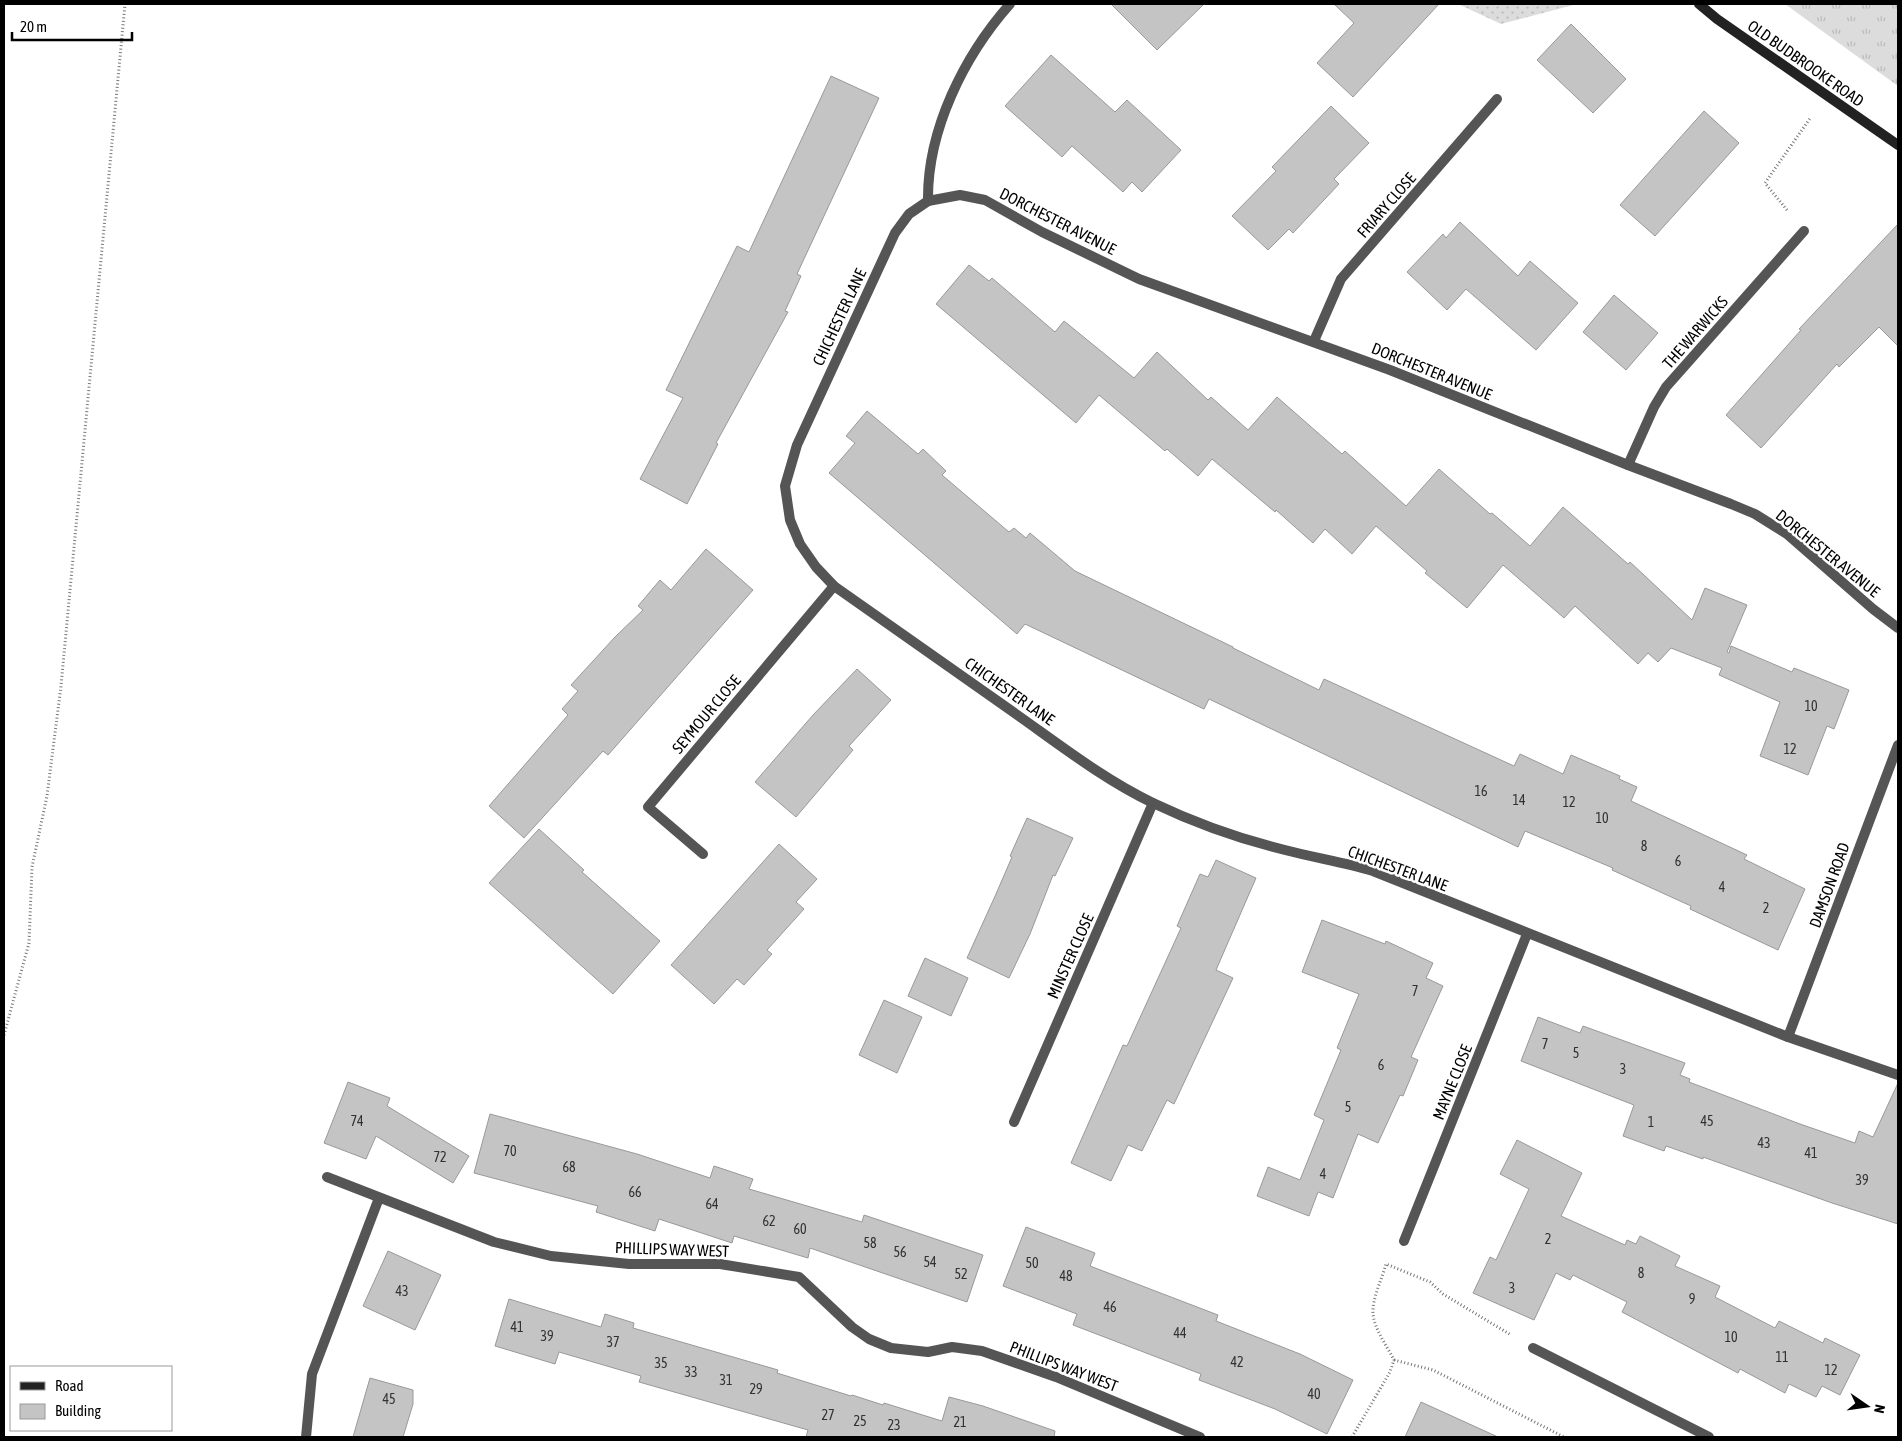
<svg xmlns="http://www.w3.org/2000/svg" width="1902" height="1441" font-family="'Asap Condensed',sans-serif">
<style>
.grass{fill:url(#grass-tufts)}
.park{fill:url(#park-dots)}
.building{fill:#c4c4c4;stroke:#999}
.lines{fill:none;stroke-linecap:round;stroke-linejoin:round}
.path{stroke:#777;stroke-width:3;stroke-dasharray:1 2.5;stroke-linecap:butt}
.lane{stroke:#555;stroke-width:10}
.street{stroke:#555;stroke-width:10}
.secondary{stroke:#222;stroke-width:10}
.labels{text-anchor:middle;dominant-baseline:central;stroke-width:5;stroke-linejoin:round;paint-order:stroke}
.number-label{font-size:14px;fill:#313131}
.street-label{font-size:16px;fill:#000;stroke:#fff}
</style>
<defs>
<pattern id="grass-tufts" width="24" height="20" patternUnits="userSpaceOnUse" patternTransform="scale(1.25)"><rect width="24" height="20" fill="#dcdcdc"/><path d="M3 7l-1-3M5 7V3M7 7l1-3M15 17l-1-3M17 17v-4M19 17l1-3" fill="none" stroke="#bbb"/></pattern>
<pattern id="park-dots" width="8" height="8" patternUnits="userSpaceOnUse" patternTransform="scale(1.25)"><rect width="8" height="8" fill="#dcdcdc"/><path d="M2 2h.1M6 6h.1" fill="none" stroke="#bbb" stroke-width="1.8" stroke-linecap="round"/></pattern>
</defs>
<rect width="100%" height="100%" fill="#fff"/>
<!-- grass -->
<path class="grass" d="M1785 4H1898V86Z"/>
<!-- park -->
<path class="park" d="M1458 4H1577L1501 24Z"/>
<!-- building -->
<g class="building">
<path d="M1111 4H1204L1157 50Z"/>
<path d="M1334 4H1439L1353 97 1317 63 1354 23Z"/>
<path d="M1571 24 1626 79 1593 113 1537 60Z"/>
<path d="M1051 55 1115 112 1127 100 1181 150 1142 192 1132 182 1123 192 1072 146 1062 157 1005 106Z"/>
<path d="M831 76 879 98 797 274 801 276 785 311 788 312 716 443 718 444 687 504 640 479 683 398 666 390 737 246 749 252Z"/>
<path d="M1331 106 1369 143 1334 179 1339 184 1293 233 1289 229 1268 250 1232 216 1276 171 1272 167Z"/>
<path d="M1704 111 1739 143 1655 236 1620 205Z"/>
<path d="M1460 222 1518 276 1530 261 1578 303 1536 350 1466 289 1447 310 1407 272 1443 234 1446 238Z"/>
<path d="M1898 224V346L1879 327 1839 367 1837 364 1761 448 1726 415 1801 330 1799 329Z"/>
<path d="M969 265 989 281 992 278 1055 332 1064 321 1134 378 1157 352 1208 400 1211 397 1248 430 1277 397 1342 454 1345 451 1406 506 1439 469 1490 514 1492 513 1530 546 1563 507 1628 564 1630 562 1692 620 1705 588 1747 605 1727 652 1729 653 1731 646 1792 672 1794 668 1849 690 1834 729 1827 726 1808 775 1760 756 1780 702 1719 675 1722 668 1671 648 1658 662 1648 653 1638 664 1575 606 1564 618 1503 565 1467 608 1425 573 1427 571 1376 526 1352 554 1325 529 1313 543 1276 510 1275 512 1212 459 1198 476 1167 449 1165 451 1099 395 1076 423 936 304Z"/>
<path d="M1614 295 1658 333 1626 370 1583 332Z"/>
<path d="M867 411 918 454 923 449 946 471 942 475 1009 532 1014 528 1026 538 1030 533 1075 571 1233 647V648L1319 690 1324 679 1514 766 1520 754 1563 774 1571 755 1620 776 1619 779 1637 787 1631 801 1747 855 1744 859 1805 889 1778 950 1690 909 1691 906 1612 870 1613 868 1525 831 1518 847 1209 699 1204 709 1025 624 1017 634 829 473 855 443 846 436Z"/>
<path d="M706 549 753 590 608 755 603 751 524 838 489 806 568 715 562 709 578 691 571 685 615 637 643 610 638 606 660 580 671 590Z"/>
<path d="M857 669 891 700 849 746 853 750 796 817 755 782 813 715Z"/>
<path d="M1027 818 1073 838 1055 876 1053 875 1030 934 1009 978 967 958 996 894 1012 857 1010 856Z"/>
<path d="M539 829 584 870 582 872 660 941 613 994 489 883Z"/>
<path d="M779 844 817 879 796 902 804 909 767 950 772 954 744 985 737 979 714 1004 671 965Z"/>
<path d="M1216 860 1256 878 1216 970 1233 978 1174 1104 1167 1100 1142 1151 1128 1145 1111 1181 1071 1163 1123 1045 1127 1046 1181 928 1177 926 1200 874 1208 877Z"/>
<path d="M1322 920 1385 944 1386 941 1433 963 1426 978 1443 986 1411 1057 1418 1060 1403 1096 1400 1095 1378 1143 1358 1134 1333 1198 1318 1192 1309 1216 1257 1196 1268 1167 1300 1180 1324 1120 1314 1115 1341 1050 1337 1048 1359 994 1302 972Z"/>
<path d="M925 958 968 978 951 1016 908 996Z"/>
<path d="M884 1000 922 1017 897 1073 859 1055Z"/>
<path d="M1538 1017 1580 1033 1583 1026 1685 1063 1680 1075 1690 1079 1689 1082 1800 1124 1855 1143 1859 1131 1873 1137 1898 1083V1224L1832 1203 1703 1157V1159L1666 1146 1664 1151 1623 1136 1634 1105 1521 1061Z"/>
<path d="M348 1082 390 1098 387 1106 469 1156 453 1183 376 1136 366 1159 324 1143Z"/>
<path d="M490 1114 637 1154 710 1178 714 1166 753 1179 749 1189 862 1222 864 1215 983 1255 967 1302 810 1248 808 1258 734 1236 732 1243 659 1219 655 1231 596 1212 598 1206 474 1173Z"/>
<path d="M1517 1140 1582 1173 1561 1216 1625 1245 1627 1240 1636 1244 1640 1236 1680 1256 1675 1266 1720 1286 1715 1297 1775 1328 1779 1321 1823 1343 1825 1338 1860 1355 1840 1395 1822 1386 1816 1397 1789 1384 1785 1393 1740 1369 1738 1373 1622 1312 1627 1302 1573 1275 1570 1280 1556 1273 1534 1320 1473 1293 1490 1257 1496 1260 1529 1189 1500 1174Z"/>
<path d="M1026 1227 1095 1253 1090 1266 1218 1315 1216 1321 1300 1354 1353 1380 1327 1434 1275 1409 1199 1380 1201 1374 1073 1325 1077 1314 1003 1286Z"/>
<path d="M388 1251 441 1275 415 1330 363 1306Z"/>
<path d="M509 1299 601 1327 605 1314 634 1323 633 1328 778 1370 777 1373 851 1396 852 1395 883 1405 884 1403 942 1421 949 1397 983 1406 1055 1431 1054 1437H806L808 1430 639 1382 641 1376 559 1352 555 1364 495 1346Z"/>
<path d="M370 1378 413 1390V1404L403 1437H353Z"/>
<path d="M1421 1402 1498 1437H1405Z"/>
</g>
<g class="lines">
<!-- path -->
<g class="path">
<path d="M1787 210 1765 183 1811 117"/>
<path d="M4 1035 29 943 32 867 47 796 61 686 125 4"/>
<path d="M1394 1360 1433 1370 1564 1437"/>
<path d="M1352 1437 1390 1372 1394 1360C1387 1346 1374 1329 1373 1313 1372 1299 1382 1279 1386 1264L1430 1282 1443 1294 1511 1335"/>
</g>
<!-- lane -->
<path class="lane" d="M1533 1348 1709 1437"/>
<!-- street -->
<g class="street">
<path d="M1010 4C964 56 927 130 928 201L909 214 895 233 797 445 785 486 790 520 800 544 816 567 834 586C897 631 960 675 1023 719 1065 749 1107 781 1153 803 1195 823 1240 839 1285 850 1315 858 1344 862 1373 871L1788 1037 1898 1075"/>
<path d="M928 201 960 195 985 200 1042 232 1139 279 1390 370 1628 465 1731 504 1755 514 1787 534 1873 609 1898 628"/>
<path d="M1314 341 1341 279 1497 99"/>
<path d="M1628 465 1654 407 1666 387 1804 231"/>
<path d="M703 854 648 807 834 586"/>
<path d="M1788 1037 1898 745"/>
<path d="M1014 1122 1153 803"/>
<path d="M327 1177 494 1242 551 1256 629 1264H720L799 1277 852 1327 869 1339 891 1348 928 1352 952 1347 982 1351 1056 1377 1200 1437"/>
<path d="M1404 1241 1527 934"/>
<path d="M306 1437 312 1374 379 1198"/>
</g>
<!-- secondary -->
<path class="secondary" d="M1699 4 1717 19 1898 145"/>
</g>
<g class="labels">
<!-- number labels -->
<g class="number-label">
<text x="1811" y="706">10</text>
<text x="1790" y="749">12</text>
<text x="1481" y="791">16</text>
<text x="1519" y="800">14</text>
<text x="1569" y="802">12</text>
<text x="1602" y="818">10</text>
<text x="1644" y="846">8</text>
<text x="1678" y="861">6</text>
<text x="1722" y="887">4</text>
<text x="1766" y="908">2</text>
<text x="1415" y="991">7</text>
<text x="1545" y="1044">7</text>
<text x="1576" y="1053">5</text>
<text x="1381" y="1065">6</text>
<text x="1623" y="1069">3</text>
<text x="1348" y="1107">5</text>
<text x="357" y="1121">74</text>
<text x="1707" y="1121">45</text>
<text x="1651" y="1122">1</text>
<text x="1764" y="1143">43</text>
<text x="510" y="1151">70</text>
<text x="1811" y="1153">41</text>
<text x="440" y="1157">72</text>
<text x="569" y="1167">68</text>
<text x="1323" y="1174">4</text>
<text x="1862" y="1180">39</text>
<text x="635" y="1192">66</text>
<text x="712" y="1204">64</text>
<text x="769" y="1221">62</text>
<text x="800" y="1229">60</text>
<text x="1548" y="1239">2</text>
<text x="870" y="1243">58</text>
<text x="900" y="1252">56</text>
<text x="930" y="1262">54</text>
<text x="1032" y="1263">50</text>
<text x="1641" y="1273">8</text>
<text x="961" y="1274">52</text>
<text x="1066" y="1276">48</text>
<text x="1512" y="1288">3</text>
<text x="402" y="1291">43</text>
<text x="1692" y="1299">9</text>
<text x="1110" y="1307">46</text>
<text x="517" y="1327">41</text>
<text x="1180" y="1333">44</text>
<text x="547" y="1336">39</text>
<text x="1731" y="1337">10</text>
<text x="613" y="1342">37</text>
<text x="1782" y="1357">11</text>
<text x="1237" y="1362">42</text>
<text x="661" y="1363">35</text>
<text x="1831" y="1370">12</text>
<text x="691" y="1372">33</text>
<text x="726" y="1380">31</text>
<text x="756" y="1389">29</text>
<text x="1314" y="1394">40</text>
<text x="389" y="1399">45</text>
<text x="828" y="1415">27</text>
<text x="860" y="1421">25</text>
<text x="960" y="1422">21</text>
<text x="894" y="1425">23</text>
</g>
<!-- street labels -->
<g class="street-label">
<text transform="translate(1806 63) rotate(35)">OLD BUDBROOKE ROAD</text>
<text transform="translate(1386 205) rotate(-49)">FRIARY CLOSE</text>
<text transform="translate(1058 221) rotate(27)">DORCHESTER AVENUE</text>
<text transform="translate(839 317) rotate(-65)">CHICHESTER LANE</text>
<text transform="translate(1695 332) rotate(-49)">THE WARWICKS</text>
<text transform="translate(1432 371) rotate(22)">DORCHESTER AVENUE</text>
<text transform="translate(1828 553) rotate(39)">DORCHESTER AVENUE</text>
<text transform="translate(1010 691) rotate(35)">CHICHESTER LANE</text>
<text transform="translate(706 714) rotate(-50)">SEYMOUR CLOSE</text>
<text transform="translate(1398 868) rotate(20)">CHICHESTER LANE</text>
<text transform="translate(1829 885) rotate(-70)">DAMSON ROAD</text>
<text transform="translate(1070 956) rotate(-66)">MINSTER CLOSE</text>
<text transform="translate(1452 1082) rotate(-68)">MAYNE CLOSE</text>
<text transform="translate(672 1249) rotate(2)">PHILLIPS WAY WEST</text>
<text transform="translate(1064 1366) rotate(21)">PHILLIPS WAY WEST</text>
</g>
</g>
<!-- border -->
<rect width="1902" height="1441" fill="none" stroke="#000000" stroke-width="10"/>
<!-- legend -->
<rect x="10" y="1366" width="162" height="65" fill="#ffffff" stroke="#999999"/>
<rect x="20" y="1382" width="25" height="8" fill="#222222" stroke="#999999"/>
<text x="55" y="1391" font-size="15" fill="#000000">Road</text>
<rect x="20" y="1404" width="25" height="15" fill="#c4c4c4" stroke="#999999"/>
<text x="55" y="1416" font-size="15" fill="#000000">Building</text>
<!-- north arrow -->
<g transform="translate(1867 1406) rotate(103)" stroke="#ffffff" stroke-width="4" paint-order="stroke">
<path d="M0-4L9 19L0 12L-9 19Z" fill="#000000"/>
<text y="-8" font-size="14" font-weight="bold" text-anchor="middle" fill="#000000">N</text>
</g>
<!-- scale -->
<path d="M12 32v8h120v-8" fill="none" stroke="#000000" stroke-width="2.5"/>
<text x="20" y="32" font-size="15" fill="#000000" stroke="#ffffff" stroke-width="4" paint-order="stroke">20 m</text>
</svg>
